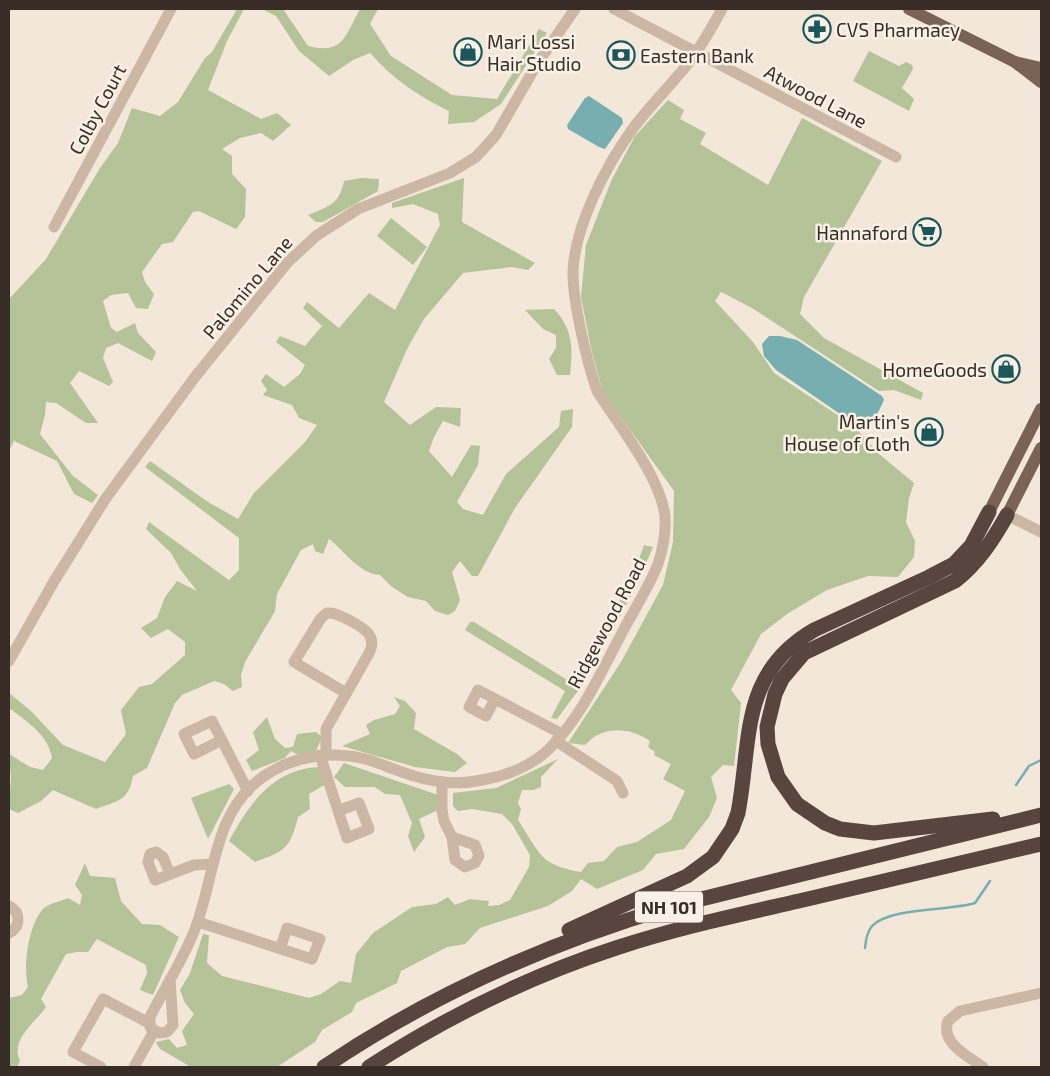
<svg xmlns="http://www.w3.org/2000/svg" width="1050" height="1076" font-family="'Exo 2',sans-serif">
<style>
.green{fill:#b4c398}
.water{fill:#77afb1}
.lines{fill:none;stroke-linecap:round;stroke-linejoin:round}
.stream{stroke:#77afb1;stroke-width:2.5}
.minor{stroke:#ccb6a4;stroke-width:11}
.major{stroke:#7a6256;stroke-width:12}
.highway{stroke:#58453d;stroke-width:15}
.labels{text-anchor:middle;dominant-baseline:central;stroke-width:5;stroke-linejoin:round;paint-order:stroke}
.shield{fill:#faf1e6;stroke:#726760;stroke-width:1}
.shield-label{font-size:18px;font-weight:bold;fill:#372c26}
.poi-label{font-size:19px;fill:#372c26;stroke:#faf1e6;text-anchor:start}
.street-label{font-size:19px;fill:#372c26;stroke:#faf1e6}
</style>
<rect width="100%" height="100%" fill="#f3e7d9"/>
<!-- green -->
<g class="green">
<path d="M237 9H244L227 41 208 90 261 119 277 113 291 125 273 141 261 133 240 138 222 149 232 156V174L246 189 245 217 236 229 199 211 193 212 173 242 162 244 142 272 145 282 154 294 148 309 136 308 128 293 111 295 103 301 111 328 117 332 135 323 138 333 156 352 152 361 118 343 106 348 103 358 113 382 109 386 79 371 70 383 98 423H86L56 403 46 402 45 415 40 434 73 476 98 495 92 503 74 494 57 461 14 441 9 451V299L46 259 100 168 118 143 132 108 160 116 178 102 205 58 212 52Z"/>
<path d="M262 9H283L308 46C343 55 345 36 360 9H378L370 24 391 56 452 95 497 99 539 29 547 33 501 104 474 122 448 124 449 111C419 97 392 78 370 53L353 60 329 76 299 51 276 16Z"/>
<path d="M869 51 899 66 906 62 912 65 913 69 902 88 914 99 909 111 853 81Z"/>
<path d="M668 100 684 110 680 119 706 133 700 144 768 185 802 118 882 161 804 297 800 314 824 338 923 393 921 400 894 390 879 391 752 308 721 292 715 301 753 342 774 373 854 426 879 454 914 483 909 498 906 522 915 541 914 557 898 577 868 576 827 590 787 614 761 634 731 690 741 703 734 766 723 765 711 777 717 798 709 817 684 849 656 854 643 870 597 889 581 879 572 891 548 906 480 928 465 944 447 947 401 971 397 983 356 1003 352 1012 322 1030 315 1042 277 1067H191L160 1049 156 1042 169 1039 177 1048 187 1045 182 1031 194 1014 185 1003 180 990 190 973 203 934 209 935 207 963 222 976 309 998 321 994 340 981 351 983 356 954 373 933 412 907 436 904 448 897 455 905 470 899 489 901 488 906 499 905 510 900 529 867 530 855 512 824 502 814 472 809 458 811 453 806V793L496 788 558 759 541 777V787L533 790H522L518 803 521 809 518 820C540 853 539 865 581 872L588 863 604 861 617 847 637 842 671 820 685 791 663 779 671 764 654 755 655 752 648 747 650 741C629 727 603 725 585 745L568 743 621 662 663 585 673 542 674 491 603 392 592 353 581 297 586 245 612 179 635 136Z"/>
<path d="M361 178 379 179 378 191 323 222H316L308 215C329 206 339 205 344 181Z"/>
<path d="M464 178 462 222 535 263 528 270 512 267 463 273 424 319 407 349 384 402 410 425 436 407 461 408 460 427 443 421 434 437 429 451 452 477 471 445 480 446 478 465 457 502 463 509 483 515 506 474 559 427 561 411 573 409 572 427 515 508 478 576H472L460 561 452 572 460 600 455 611 448 615 435 611 426 601 408 597 392 587 380 575C359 574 345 551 329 539L323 554 315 551 313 544 301 550 277 594 275 611 245 662 241 675 242 687 233 691 224 684 214 681 182 695 175 703 147 768 133 776C129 801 117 801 96 809L53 790 41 801 18 813 9 809 11 778 9 754 30 767 43 770 52 758C48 734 27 722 9 708V693L31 711 63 745 105 762 126 734 121 710 139 687 152 684 185 655V642L168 629 151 638 141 628 157 618 165 597 177 581 197 591 180 569 171 553 146 529 149 522 229 580 239 570V538L145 467 150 461 208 502 238 519 254 493 305 442 317 425 299 418 292 405 263 395 267 390 261 381 266 374 284 387 300 374 305 365 276 342 280 336 305 346 322 326 303 308 307 302 339 328 369 293 395 310 440 225 438 214 413 204 392 208V203Z"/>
<path d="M391 218 427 247 413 265 377 236Z"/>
<path d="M554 309C573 329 573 348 570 375H557L549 359 556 348V335L543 329 525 310Z"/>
<path d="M644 545 653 547 635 589 595 661 585 660C608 623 631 586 644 545Z"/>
<path d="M470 622H474L580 688 557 719 551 718 565 691 465 630Z"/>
<path d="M394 697 405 701 416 713 414 729 457 754 467 763 455 772 415 767 342 746 370 734 366 725 374 720 395 714 400 706Z"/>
<path d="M267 717 275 739 285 748 293 747 297 734 316 732 322 737 316 751 302 757 291 751 285 758 252 771 246 760 259 750 253 732Z"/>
<path d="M344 763 438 795V810L419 819 425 837 414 852 408 836 412 823 400 795 385 794 375 787H345L334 777Z"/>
<path d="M319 767 326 784 309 794 310 809 298 817C290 849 285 851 255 862L229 841C249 804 273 769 319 767Z"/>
<path d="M229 784 234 789 208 839 191 798Z"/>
<path d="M85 863 90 876 115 878 121 901 142 924 160 925 179 937 153 995 140 990 147 973 146 965 97 939 88 952H77L66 954 41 999 46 1007C35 1023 10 1039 20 1061L17 1067H9V998L22 995 28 987C23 966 28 926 43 909 48 904 61 901 68 898L80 905 82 895 75 885Z"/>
</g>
<!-- water -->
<g class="water">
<path d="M589 96 622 118 623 123 605 149 599 147 568 129 567 125 585 98Z"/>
<path d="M769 336H780L797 340 882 396 884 400C877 414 874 427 856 425L776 370 764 356 762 344Z"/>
</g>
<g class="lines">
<!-- stream -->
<g class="stream">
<path d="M1016 785 1029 766 1041 760"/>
<path d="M865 948C866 940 867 932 872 926 890 907 950 911 975 903L990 881"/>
</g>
<!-- minor -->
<g class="minor">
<path d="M614 9 896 157"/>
<path d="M54 227 171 9"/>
<path d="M1007 515 1041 532"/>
<path d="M9 661 53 583 106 498 195 377 287 263 316 236 358 209 450 173 476 157 496 135 537 64 575 9"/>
<path d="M495 699 486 716 469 707 478 690 562 734"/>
<path d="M222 740 194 754 184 734 212 721 248 791"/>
<path d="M556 741 617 781 623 793"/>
<path d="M320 755 347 838 369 829 359 803 338 811"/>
<path d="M326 755V729L368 655C379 636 364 628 349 620 342 617 335 612 327 613L321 618 294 662 346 693"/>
<path d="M442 782V810L444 821 452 837 455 860 465 867 475 863 479 856 475 845 452 837"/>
<path d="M170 874 163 857 156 852 150 854 148 862 155 880 194 865 213 864"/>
<path d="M9 906C21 912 21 927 9 933"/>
<path d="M198 922 312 959 320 939 287 928 280 949"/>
<path d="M170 979 173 1025 167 1032 159 1033 150 1027V1017C164 989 181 963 193 934 215 883 211 816 260 779 292 755 335 749 372 761 395 769 419 780 443 782 457 784 473 782 487 779 509 775 532 765 548 750 582 717 602 670 624 629 635 608 649 587 658 564 663 549 666 532 665 516 661 478 618 424 597 391 587 362 573 303 573 273 574 226 607 164 634 127 650 106 669 87 686 66 700 49 711 29 722 9"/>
<path d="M101 1067 73 1052 103 999 149 1023"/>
<path d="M134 1067 154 1031"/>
<path d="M983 1067C968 1056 940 1043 948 1021L960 1011 1041 993"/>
</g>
<!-- major -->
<g class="major">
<path d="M909 9 1015 62 1041 82"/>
<path d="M1015 62 1041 68"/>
<path d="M989 512 1041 409"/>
<path d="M1007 515 1041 448"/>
</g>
<!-- highway -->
<g class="highway">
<path d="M993 819 874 833 840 829 825 823 797 804 778 777 768 744 767 727 775 694 782 679 804 653 955 581C978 563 993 540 1007 515"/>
<path d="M569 930 687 876 713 857 732 829 738 813C752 739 739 674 814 630L929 577 954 564 971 546 989 512"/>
<path d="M324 1067C432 994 548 943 673 906L1041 815"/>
<path d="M369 1067C445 1018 530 976 616 948 676 928 738 915 799 901 880 882 960 863 1041 844"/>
</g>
</g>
<!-- icons -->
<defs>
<g id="pharmacy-ring" transform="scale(1.4375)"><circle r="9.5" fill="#faf1e6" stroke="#1a565a" stroke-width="1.5"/><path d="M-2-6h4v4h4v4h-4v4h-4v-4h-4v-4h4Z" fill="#1a565a"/></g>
<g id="shop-ring" transform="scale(1.4375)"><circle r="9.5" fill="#faf1e6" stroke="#1a565a" stroke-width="1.5"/><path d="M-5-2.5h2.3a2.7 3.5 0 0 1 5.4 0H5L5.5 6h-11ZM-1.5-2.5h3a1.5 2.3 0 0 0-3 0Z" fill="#1a565a"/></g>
<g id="bank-ring" transform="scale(1.4375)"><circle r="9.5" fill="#faf1e6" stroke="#1a565a" stroke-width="1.5"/><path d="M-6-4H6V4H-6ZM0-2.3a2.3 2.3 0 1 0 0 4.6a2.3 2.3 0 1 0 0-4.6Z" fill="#1a565a"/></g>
<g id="supermarket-ring" transform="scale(1.4375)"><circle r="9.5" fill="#faf1e6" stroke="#1a565a" stroke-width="1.5"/><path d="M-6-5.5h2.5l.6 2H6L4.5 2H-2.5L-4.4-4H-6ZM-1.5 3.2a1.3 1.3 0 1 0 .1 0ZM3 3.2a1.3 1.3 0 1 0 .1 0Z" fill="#1a565a"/></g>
</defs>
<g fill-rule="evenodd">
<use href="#pharmacy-ring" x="817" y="29"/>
<use href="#shop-ring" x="468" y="52"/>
<use href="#bank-ring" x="621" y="55"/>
<use href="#supermarket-ring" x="927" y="232"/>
<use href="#shop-ring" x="1006" y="369"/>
<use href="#shop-ring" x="929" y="432"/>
</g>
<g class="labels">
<!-- shield labels -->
<rect class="shield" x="635" y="891.5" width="68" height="31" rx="4"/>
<g class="shield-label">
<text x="669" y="907">NH 101</text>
</g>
<!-- poi labels -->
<g class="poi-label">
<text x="836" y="29">CVS Pharmacy</text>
<text x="487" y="41">Mari Lossi<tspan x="487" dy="22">Hair Studio</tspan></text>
<text x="640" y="55">Eastern Bank</text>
<text x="908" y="232" text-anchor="end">Hannaford</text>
<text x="987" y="369" text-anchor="end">HomeGoods</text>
<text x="910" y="421" text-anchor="end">Martin's<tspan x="910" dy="22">House of Cloth</tspan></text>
</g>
<!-- street labels -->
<g class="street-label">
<text transform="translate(816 96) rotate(28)">Atwood Lane</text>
<text transform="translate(97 109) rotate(-62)">Colby Court</text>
<text transform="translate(247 287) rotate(-50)">Palomino Lane</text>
<text transform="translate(606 623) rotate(-62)">Ridgewood Road</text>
</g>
</g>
<!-- border -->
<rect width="1050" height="1076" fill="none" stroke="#372c26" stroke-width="20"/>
</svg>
